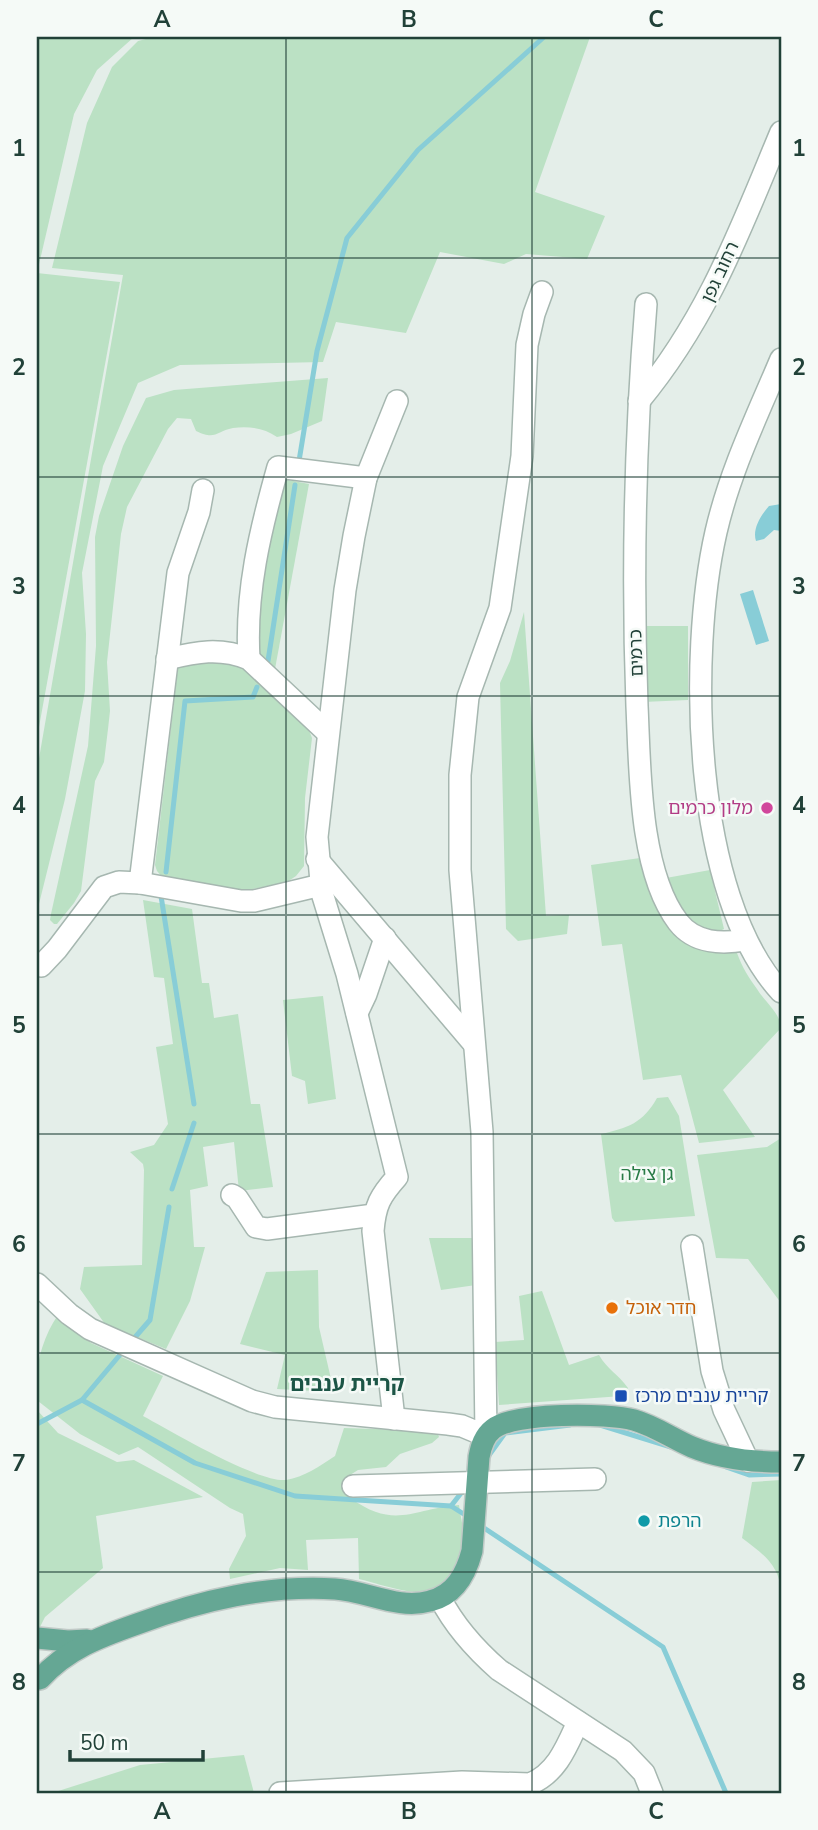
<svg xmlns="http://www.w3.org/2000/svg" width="818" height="1830" font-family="'Nunito Sans','Noto Sans Hebrew',sans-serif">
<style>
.green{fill:#bbe1c4}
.water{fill:#88cdd7}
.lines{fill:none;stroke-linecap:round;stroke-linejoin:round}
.stream{stroke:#88cdd7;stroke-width:5}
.minor-casing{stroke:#a6b7b0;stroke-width:24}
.major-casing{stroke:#c1cac7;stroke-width:24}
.minor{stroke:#fff;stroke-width:21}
.major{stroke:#65a794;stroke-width:21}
.grid{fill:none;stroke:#214138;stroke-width:2;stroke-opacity:0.55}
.hotel-dot{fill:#d1479c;stroke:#f5faf7;stroke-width:2.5}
.food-dot{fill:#e8710a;stroke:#f5faf7;stroke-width:2.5}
.transit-dot{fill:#1a4fb4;stroke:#f5faf7;stroke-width:2.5}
.culture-dot{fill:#0f9aa8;stroke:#f5faf7;stroke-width:2.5}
.labels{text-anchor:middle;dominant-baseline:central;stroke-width:5;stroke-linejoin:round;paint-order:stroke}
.street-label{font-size:18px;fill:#214138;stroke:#f5faf7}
.hotel-label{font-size:18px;fill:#b23c85;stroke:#f5faf7;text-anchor:end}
.park-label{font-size:18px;fill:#287b46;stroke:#f5faf7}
.food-label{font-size:18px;fill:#c56008;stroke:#f5faf7;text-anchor:start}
.transit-label{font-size:18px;fill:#164399;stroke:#f5faf7;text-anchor:start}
.culture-label{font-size:18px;fill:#0d838f;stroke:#f5faf7;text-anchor:start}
.quarter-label{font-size:21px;font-weight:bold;fill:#1c5546;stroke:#f5faf7}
.neatline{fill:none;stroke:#214138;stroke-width:2.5}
.grid-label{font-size:23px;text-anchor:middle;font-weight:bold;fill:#214138}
</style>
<rect width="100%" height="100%" fill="#e4eee9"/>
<!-- green -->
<g class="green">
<path d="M37 37H134L97 70 74 114 37 273 120 282 37 738Z"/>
<path d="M154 37H590L535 192 605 216 587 259 526 254 504 264 440 252 406 333 336 322 323 362 180 365 138 383 103 466 82 573 86 634 85 691 65 799 37 912V770L123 275 52 268 87 123 112 67 138 41Z"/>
<path d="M328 378 322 421 291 434 277 437C264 428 249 426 233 428 216 431 216 441 196 431L191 419 177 418 168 429 127 507 121 534 107 662 110 711 108 729 104 762 95 781 81 891 74 903 57 924H54L50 920 51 914 88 746 96 646 95 537 99 516 123 446 146 398 174 390Z"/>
<path d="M283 479 309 484 275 669 255 656 257 585Z"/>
<path d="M524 612 546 916 569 915 567 934 518 941 506 929 500 683 510 661Z"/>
<path d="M643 626H688V700L643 702Z"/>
<path d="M199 658 245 665 307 725 312 738 305 798 304 866 296 876 287 882 243 891 163 878 157 871 155 865 178 666Z"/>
<path d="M640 858C659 921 666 945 737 953 742 967 749 978 757 989 764 1001 781 1014 781 1028L723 1090 755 1137 699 1143 681 1075 643 1080 622 944 602 946 591 865Z"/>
<path d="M710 870 724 929C693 945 675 899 666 878Z"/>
<path d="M143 900 192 909 202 983H209L214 1018 238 1014 251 1104H260L273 1187 239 1191 234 1142 203 1147 208 1186 190 1190 194 1247H205L190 1301 166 1349 105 1324 80 1289 84 1267 142 1265 144 1170 143 1164 130 1152 154 1145 168 1124 156 1047 173 1044 164 978 154 977Z"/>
<path d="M323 996 336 1099 308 1104 305 1081 292 1076 283 1000Z"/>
<path d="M668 1097 679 1116 695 1216 615 1222 612 1218 601 1134C628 1128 643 1123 657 1098Z"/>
<path d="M781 1138V1303L748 1259 716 1258 697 1155 767 1147Z"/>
<path d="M429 1238H474L476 1285 441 1290Z"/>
<path d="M318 1270 319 1327 334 1392 277 1389 285 1355 240 1344 266 1272Z"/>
<path d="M542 1291 569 1365 599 1355C607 1369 619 1375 628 1388L622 1396 499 1405 495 1342 524 1340 519 1296Z"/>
<path d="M58 1315 91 1343 163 1376 143 1416C171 1431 258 1483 286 1480 304 1477 320 1466 335 1456L344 1428 437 1431 439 1437 432 1443 400 1454 386 1467 358 1470 347 1477 350 1498C396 1530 411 1509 459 1505 460 1514 463 1524 463 1533 463 1554 452 1585 429 1591 411 1596 377 1583 359 1579L358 1538 306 1540 308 1570 280 1568 230 1579 229 1569 246 1536 243 1514 230 1508 138 1447 119 1455 80 1434 38 1401C32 1373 42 1338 58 1315Z"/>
<path d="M37 1410 58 1433 117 1462 134 1460 203 1497 96 1516 103 1568 45 1617 37 1633Z"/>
<path d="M781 1480V1593C780 1565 763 1554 742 1538L752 1482Z"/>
<path d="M244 1755 254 1793H52L140 1765Z"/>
</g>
<!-- water -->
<g class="water">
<path d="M781 504V531L774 530 764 539 756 541C752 529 761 515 769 506Z"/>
<path d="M753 590 769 641 756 645 740 594Z"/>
</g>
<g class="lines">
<!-- stream -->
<g class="stream">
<path d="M299 461 317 351 347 238 418 150 544 37"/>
<path d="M268 661 295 485"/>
<path d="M166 872 185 701 253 697 257 687"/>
<path d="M161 896 194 1104"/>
<path d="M172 1189 194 1123"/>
<path d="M130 1343 150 1320 169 1207"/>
<path d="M82 1400 195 1463 295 1496 451 1506 465 1488"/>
<path d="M37 1424 82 1400 124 1350"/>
<path d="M600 1425 671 1447"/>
<path d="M487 1458 505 1433 570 1425"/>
<path d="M726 1467 749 1475 781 1474"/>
<path d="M451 1506 470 1518"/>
<path d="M481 1526 663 1647 726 1793"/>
</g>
<!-- minor casing -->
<g class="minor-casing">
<g id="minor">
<path d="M646 304C635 438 632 572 637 706 640 769 639 871 678 922 695 944 722 944 746 940"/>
<path d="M781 359C757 416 730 471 716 532 688 655 692 895 781 992"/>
<path d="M639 401C708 318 740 230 781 132"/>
<path d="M167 659C196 652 220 647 249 659L328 733"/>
<path d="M249 659C245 593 260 531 278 467L366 478"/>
<path d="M317 859 474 1044"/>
<path d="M140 883 178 573 199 512 203 490"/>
<path d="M41 966 57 949 104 887 119 882 140 883 241 901H254L321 885"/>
<path d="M357 1013 366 994 385 938"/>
<path d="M232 1195 237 1198 256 1227 267 1229 374 1215"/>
<path d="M692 1246 712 1371 724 1410 748 1461"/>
<path d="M37 1284 69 1314 90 1329 252 1401 275 1407 448 1424 462 1426 486 1436 482 1132 460 870V775L468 697 500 608 522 456 527 345 534 314 542 292"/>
<path d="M394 1419 373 1231C375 1205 380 1196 397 1177L347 974 322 893 317 837 345 590 354 536 366 478 397 401"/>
<path d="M353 1486 595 1479"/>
<path d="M440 1598C455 1627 475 1649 499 1670L623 1751 644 1773 652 1793"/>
<path d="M280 1793 462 1782 530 1784C557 1773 567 1746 578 1722"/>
</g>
</g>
<!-- major casing -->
<g class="major-casing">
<g id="major">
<path d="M37 1638 68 1641 87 1640"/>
<path d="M40 1679C67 1649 100 1637 137 1624 202 1600 266 1585 335 1589 367 1591 398 1610 430 1601 455 1595 466 1574 472 1551L479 1457C481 1446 484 1436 493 1429 514 1412 608 1413 634 1420 655 1426 673 1439 692 1447 721 1459 751 1462 781 1462"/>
</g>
</g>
<!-- minor -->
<use href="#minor" class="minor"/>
<!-- major -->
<use href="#major" class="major"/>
</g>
<!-- grid -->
<path class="grid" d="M286 37V1793M532 37V1793M37 258H781M37 477H781M37 696H781M37 915H781M37 1134H781M37 1353H781M37 1572H781"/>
<!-- markers -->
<circle class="hotel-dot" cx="767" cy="808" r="7"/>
<circle class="food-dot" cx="612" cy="1308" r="7"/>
<rect class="transit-dot" x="614" y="1389" width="14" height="14" rx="3.5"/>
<circle class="culture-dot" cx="644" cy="1521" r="7"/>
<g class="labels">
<!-- street labels -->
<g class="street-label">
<text transform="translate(720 272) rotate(-65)">רחוב גפן</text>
<text transform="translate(636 653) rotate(-92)">כרמים</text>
</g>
<!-- hotel labels -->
<g class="hotel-label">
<text x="753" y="808">מלון כרמים</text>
</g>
<!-- park labels -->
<g class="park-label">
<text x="647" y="1174">גן צילה</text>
</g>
<!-- food labels -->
<g class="food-label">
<text x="626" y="1308">חדר אוכל</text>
</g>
<!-- transit labels -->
<g class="transit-label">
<text x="635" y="1396">קריית ענבים מרכז</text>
</g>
<!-- culture labels -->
<g class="culture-label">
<text x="658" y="1521">הרפת</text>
</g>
<!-- quarter labels -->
<g class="quarter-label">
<text x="347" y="1384">קריית ענבים</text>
</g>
</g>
<!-- border -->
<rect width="818" height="1830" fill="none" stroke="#f5faf7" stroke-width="77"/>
<!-- scale -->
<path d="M70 1750v10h133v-10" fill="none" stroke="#214138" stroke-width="3.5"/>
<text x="80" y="1750" font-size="21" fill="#214138" stroke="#f5faf7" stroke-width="5" paint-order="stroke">50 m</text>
<rect x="38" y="38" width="742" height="1754" class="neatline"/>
<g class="grid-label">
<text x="162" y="27">A</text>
<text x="409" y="27">B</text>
<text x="656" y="27">C</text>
<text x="19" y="156">1</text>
<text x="799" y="156">1</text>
<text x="19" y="375">2</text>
<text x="799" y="375">2</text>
<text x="19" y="594">3</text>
<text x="799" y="594">3</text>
<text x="19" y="813">4</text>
<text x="799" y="813">4</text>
<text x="19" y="1033">5</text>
<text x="799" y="1033">5</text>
<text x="19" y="1252">6</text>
<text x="799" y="1252">6</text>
<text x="19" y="1471">7</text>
<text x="799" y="1471">7</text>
<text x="19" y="1690">8</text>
<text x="799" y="1690">8</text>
<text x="162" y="1819">A</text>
<text x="409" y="1819">B</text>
<text x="656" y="1819">C</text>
</g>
</svg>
